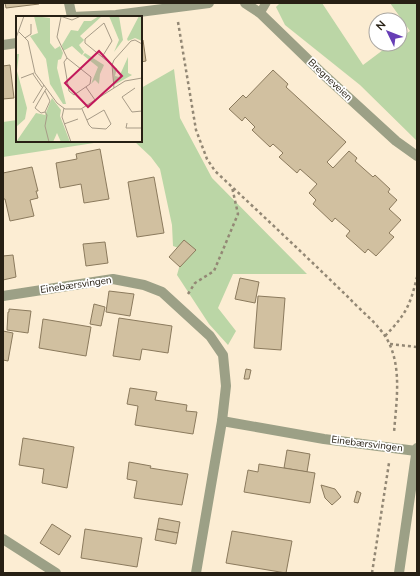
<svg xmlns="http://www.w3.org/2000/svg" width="420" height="576" font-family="'Nunito Sans',sans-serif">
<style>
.green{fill:#bbd6a6}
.building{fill:#d1c0a0;stroke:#8b7a5d}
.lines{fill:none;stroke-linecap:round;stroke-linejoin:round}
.path{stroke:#938875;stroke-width:2.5;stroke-dasharray:3 3;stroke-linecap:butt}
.service{stroke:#9ca086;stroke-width:9}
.minor{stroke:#9ca086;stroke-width:10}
.labels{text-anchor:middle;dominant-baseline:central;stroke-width:3.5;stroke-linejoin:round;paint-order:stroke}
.street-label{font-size:10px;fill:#272014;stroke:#fff}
.inset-road{fill:none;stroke:#a79b87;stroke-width:1}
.view{fill:#c2185b;fill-opacity:0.15;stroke:#c2185b;stroke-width:2}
.inset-edge{fill:none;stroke:#272014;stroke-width:2}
</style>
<rect width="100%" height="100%" fill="#fcedd3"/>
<!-- green -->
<g class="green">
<path d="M280 3H322L363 65 391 44H400V38L410 31 390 3H417V141L360 85 285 25 276 7Z"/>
<path d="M174 69 180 118 212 178 307 274H233L218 308 236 331 228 345 209 324 177 275 184 250 173 246 172 225 160 169 151 157 134 141H141V88Z"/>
<path d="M17 120V141H107L3 157V122Z"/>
</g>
<!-- building -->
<g class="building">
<path d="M5 3H39V4L6 8Z"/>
<path d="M141 40H143L146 61 141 62Z"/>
<path d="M10 65 14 98 3 99V66Z"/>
<path d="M273 70 288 84 286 87 346 142 327 162 333 168 349 151 357 158 355 161 373 177 375 175 390 189 388 192 397 200 389 209 401 220 389 233 394 237 376 256 368 249 365 253 346 236 350 231 335 218 332 222 313 204 316 200 309 193 317 184 300 169 297 173 279 157 283 153 273 144 270 147 252 130 255 127 245 117 242 121 229 109 243 95 246 98Z"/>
<path d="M100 149 109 199 84 203 81 184 60 188 56 163 77 159 76 154Z"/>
<path d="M32 167 38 191H36L38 198 30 200 34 216 10 221 5 199H3V173Z"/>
<path d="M154 177 164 233 137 237 128 182Z"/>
<path d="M184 240 196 250 180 267 169 257Z"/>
<path d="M105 242 108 263 86 266 83 244Z"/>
<path d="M13 255 16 277 3 280V256Z"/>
<path d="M240 278 259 282 255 303 235 299Z"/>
<path d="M109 291 134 294 130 316 106 312Z"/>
<path d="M258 296 285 298 281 350 254 348Z"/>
<path d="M94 304 105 307 101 326 90 324Z"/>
<path d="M9 309 31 311 28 333 7 330 8 312H9Z"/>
<path d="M119 318 172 326 168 353 142 349 140 360 113 356Z"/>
<path d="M43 319 91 327 86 356 39 348Z"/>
<path d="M3 331 13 333 8 361 3 360Z"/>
<path d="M246 369 251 370 249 379H244Z"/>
<path d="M130 388 157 392 155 400 187 405 186 411 197 412 193 434 135 425 138 406 127 404Z"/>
<path d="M23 438 74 447 67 488 42 483 44 469 19 465Z"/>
<path d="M287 450 310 454 307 472 284 468Z"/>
<path d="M129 462 151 466 150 468 188 474 182 505 134 498 137 481 127 479Z"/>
<path d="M259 464 315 473 310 503 244 492 248 470 258 472Z"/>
<path d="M321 485 335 489 341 497 332 505 325 498Z"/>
<path d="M357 491 361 493 358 503 354 502Z"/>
<path d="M159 518 180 522 178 533 157 529Z"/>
<path d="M52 524 71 536 59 555 40 543Z"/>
<path d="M85 529 142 538 137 567 81 558Z"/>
<path d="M157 529 178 533 176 544 155 540Z"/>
<path d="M232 531 292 541 286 573 226 563Z"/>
</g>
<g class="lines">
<!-- path -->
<g class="path">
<path d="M178 22 196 130 207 159 215 171C260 213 305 255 349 298 362 312 381 326 389 343 402 370 396 404 394 433"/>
<path d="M188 294 195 283 214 271 238 214 232 187"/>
<path d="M385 336C406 314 410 306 417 277"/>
<path d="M390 344 417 347"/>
<path d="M372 573 389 463"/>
</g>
<!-- service -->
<path class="service" d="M260 13 266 3"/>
<!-- minor -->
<g class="minor">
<path d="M69 3 72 17"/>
<path d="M245 3 260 13 324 75 396 141 417 156"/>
<path d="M72 17 116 15 209 3"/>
<path d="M3 45 17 43"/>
<path d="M3 296 113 279 144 285 162 292 210 336 223 355 226 386 222 421 196 573"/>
<path d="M222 421 324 439 416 451"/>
<path d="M3 539 56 573"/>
<path d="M399 573 417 448"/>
</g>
</g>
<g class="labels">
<!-- street labels -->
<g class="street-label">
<text transform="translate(330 80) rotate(43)">Bregneveien</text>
<text transform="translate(76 285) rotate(-8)">Einebærsvingen</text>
<text transform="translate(367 444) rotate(7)">Einebærsvingen</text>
</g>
</g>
<!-- overview -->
<g transform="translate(16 16)">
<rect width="126" height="126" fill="#fcedd3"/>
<path d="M18 0 34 2V27L39 33 44 30 47 37 45 43 42 44 41 52 50 88H47L34 68 30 43 14 20 22 17ZM83 0H86L64 20 68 24 63 29 68 36 66 39 56 30 47 35 46 29 55 14 62 15 68 5H75ZM93 0H103L107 24 98 36 103 24ZM123 0H126V25L119 22 112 25 111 23ZM69 37 88 49 84 58 83 68 79 64 75 68 82 51 67 39ZM0 38H3L1 55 11 92 9 103 0 111ZM112 41V57L116 59 98 69 97 52H101L99 60 103 61ZM36 82 45 94 44 100 54 126H45L41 117 37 126H0L20 97 29 99Z" fill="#bbd6a6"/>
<path class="inset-road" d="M44 0 56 4 65 0M45 1 41 21 51 42M3 16 12 25 19 57 41 87 49 93H65L109 65 126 62M0 22 8 0M9 22 15 18V8M86 41 96 25 88 7 69 23V27L96 49M51 42 75 61 74 68 58 79 53 75 48 46ZM17 58 26 71M5 62 18 57M70 71 79 84M98 72 96 49 98 44 115 25 119 24 126 28M119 72 106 81 116 96 126 95M29 75 34 85 29 96 25 97 19 92 27 78 30 73 31 72M17 87 28 69M48 92 46 101 55 126M66 93 73 109 76 112 90 113 95 108 88 94 71 104M29 96 31 99 29 110 33 126M111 107 110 112H126M48 108 62 103"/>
<path class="view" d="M83 35 106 60 72 91 49 67Z"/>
<rect width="126" height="126" class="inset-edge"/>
</g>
<!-- border -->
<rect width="420" height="576" fill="none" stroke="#272014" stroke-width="8"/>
<!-- north arrow -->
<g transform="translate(388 32) rotate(313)"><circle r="19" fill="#ffffff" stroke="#a9a6a1"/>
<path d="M0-3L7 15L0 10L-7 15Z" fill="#673eb6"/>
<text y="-6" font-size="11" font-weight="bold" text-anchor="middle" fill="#272014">N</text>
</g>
</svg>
